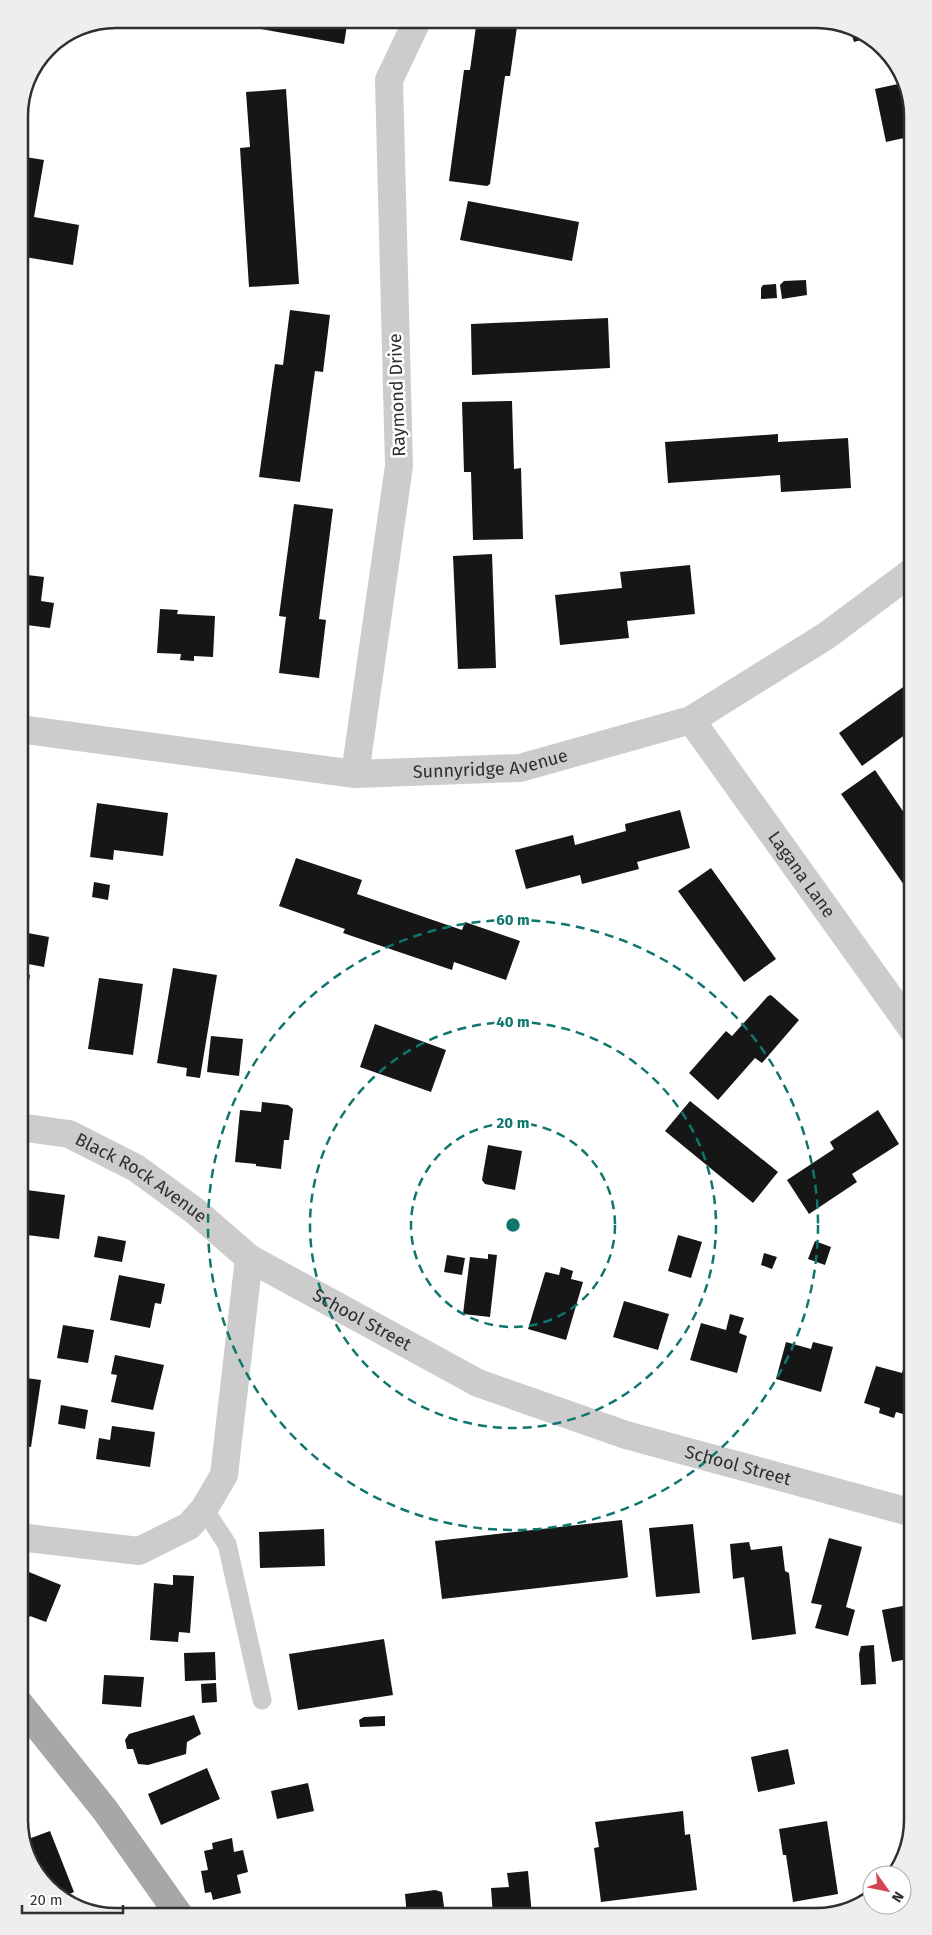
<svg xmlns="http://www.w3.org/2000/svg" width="932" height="1935" font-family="'Fira Sans',sans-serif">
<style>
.building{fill:#161616}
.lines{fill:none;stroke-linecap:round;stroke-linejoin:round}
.service{stroke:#ccc;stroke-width:19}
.minor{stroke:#ccc;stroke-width:28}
.primary{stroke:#a7a7a7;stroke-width:28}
.ring{fill:none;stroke:#0f766e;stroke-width:2.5;stroke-dasharray:9 6}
.labels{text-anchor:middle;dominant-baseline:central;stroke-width:5;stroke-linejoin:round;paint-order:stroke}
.street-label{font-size:18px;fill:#2f2f2f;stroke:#fff}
.rim{fill:none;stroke:#2f2f2f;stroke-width:2.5}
.centre{fill:#0f766e;stroke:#fff;stroke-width:2.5}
.ring-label{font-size:15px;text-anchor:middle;font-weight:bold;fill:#0f766e;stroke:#fff;stroke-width:5;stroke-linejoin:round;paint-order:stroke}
</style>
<rect width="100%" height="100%" fill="#fff"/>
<!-- building -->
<g class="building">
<path d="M205 19H348L344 44Z"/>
<path d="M477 19 518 20 510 76H505L490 184 487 186 449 181 464 70H470Z"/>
<path d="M722 19H740L724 25Z"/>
<path d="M850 29 871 37 854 42Z"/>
<path d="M907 82 913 115V136L886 142 875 89Z"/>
<path d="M286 89 299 284 249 287 240 148 250 147 246 92Z"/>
<path d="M19 156 44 160 34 217 79 225 73 265 19 256Z"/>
<path d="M468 201 579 222 572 261 460 240Z"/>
<path d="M806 280 807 295 782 299 780 285 784 281Z"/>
<path d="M776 284 777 298 761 299V288L763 285Z"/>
<path d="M290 310 330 315 323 372 315 371 300 482 259 477 275 364 283 365Z"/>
<path d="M608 318 610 368 472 375 471 324Z"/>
<path d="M512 401 514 469 521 468 523 539 473 540 471 472H464L462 402Z"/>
<path d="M778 434V442L848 438 851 488 781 492 780 475 668 483 665 442Z"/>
<path d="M294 504 333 509 319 619 326 620 319 678 279 673 286 617 279 616Z"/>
<path d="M492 554 496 668 458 669 453 556Z"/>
<path d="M690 565 695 614 627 621 629 638 560 645 555 595 622 588 620 572Z"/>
<path d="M19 574 44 577 41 601 54 603 50 628 19 624Z"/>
<path d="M160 609 178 610 177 614 215 616 213 657 194 656V661L180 660 181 654 157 653Z"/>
<path d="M913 680V729L862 766 839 733Z"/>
<path d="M875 770 913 826V878L904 885 841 794Z"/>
<path d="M97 803 168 813 163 856 114 850 113 860 90 857Z"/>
<path d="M680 810 690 848 637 862 639 869 582 884 580 875 526 889 515 850 573 835 575 845 626 831 625 824Z"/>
<path d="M296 858 362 880 357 894 462 930 465 922 520 941 506 980 454 962 452 970 343 933 345 929 279 906Z"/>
<path d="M711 868 776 959 744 982 678 891Z"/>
<path d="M94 882 110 885 108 900 92 897Z"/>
<path d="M28 933 49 937 44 967 23 963Z"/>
<path d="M173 968 217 975 200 1078 186 1076 187 1068 157 1063Z"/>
<path d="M19 973 30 975 20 1034H19Z"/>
<path d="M99 978 143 984 133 1055 88 1049Z"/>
<path d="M771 995 799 1020 762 1063 755 1058 718 1100 689 1073 726 1031 732 1036 768 996Z"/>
<path d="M375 1024 446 1050 431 1092 360 1067Z"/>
<path d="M211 1036 243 1039 239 1076 207 1072Z"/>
<path d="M690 1101 778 1172 753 1203 665 1131Z"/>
<path d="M262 1102 288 1105 293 1109 289 1140H284L281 1169 256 1166V1164L235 1162 240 1110 261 1112Z"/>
<path d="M878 1110 899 1144 852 1174 857 1182 809 1214 787 1180 834 1149 830 1142Z"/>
<path d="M488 1145 522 1151 515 1190 485 1184 482 1180Z"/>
<path d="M913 1155V1176L903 1167Z"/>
<path d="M19 1189 65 1195 59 1239 19 1234Z"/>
<path d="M678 1235 702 1242 691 1278 668 1271Z"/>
<path d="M98 1236 126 1241 122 1262 94 1257Z"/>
<path d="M815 1241 831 1247 825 1265 808 1259Z"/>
<path d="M764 1253 777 1257 772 1269 761 1265Z"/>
<path d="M488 1254 497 1255 490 1317 463 1314 470 1257 488 1259Z"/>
<path d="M447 1255 465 1258 462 1275 444 1272Z"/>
<path d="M561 1267 573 1271 571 1279 583 1282 566 1340 528 1329 545 1273 546 1272 559 1275Z"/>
<path d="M119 1275 165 1284 161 1304 155 1303 150 1328 110 1320Z"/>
<path d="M624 1301 669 1314 658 1350 613 1337Z"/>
<path d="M730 1314 744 1318 739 1333 747 1336 737 1373 690 1360 701 1323 726 1330Z"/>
<path d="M63 1325 94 1330 88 1363 57 1358Z"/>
<path d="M786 1342 811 1349 813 1342 833 1347 821 1392 776 1379Z"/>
<path d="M115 1355 164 1365 153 1410 111 1402 117 1375 111 1374Z"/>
<path d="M905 1362 913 1364V1404L910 1416 896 1412 894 1418 879 1413 880 1408 864 1403 876 1366 902 1373Z"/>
<path d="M19 1377 41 1380 31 1447 19 1445Z"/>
<path d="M61 1405 88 1410 85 1429 58 1424Z"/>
<path d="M112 1426 155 1432 150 1467 96 1459 99 1438 110 1440Z"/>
<path d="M622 1520 628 1577 625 1578 442 1599 435 1541Z"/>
<path d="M693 1524 700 1593 656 1597 649 1528Z"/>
<path d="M324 1529 325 1566 260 1568 259 1532Z"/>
<path d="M829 1538 862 1547 846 1607 855 1610 848 1636 815 1628 822 1605 811 1603Z"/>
<path d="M749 1542 751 1550 782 1546 785 1571 789 1573 796 1634 752 1640 744 1577 733 1579 730 1544Z"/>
<path d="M19 1568 61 1585 46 1622 30 1616 27 1621 19 1618Z"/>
<path d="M173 1575 194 1576 190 1633 179 1632 178 1642 150 1640 154 1583 173 1585Z"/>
<path d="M913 1604V1658L892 1662 882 1610Z"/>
<path d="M384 1639 393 1695 298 1710 289 1654Z"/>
<path d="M874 1645 876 1684 861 1685 859 1654 861 1646Z"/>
<path d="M215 1652 216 1680 185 1681 184 1653Z"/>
<path d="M104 1675 144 1677 141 1707 102 1704Z"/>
<path d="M216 1683 217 1702 202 1703 201 1684Z"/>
<path d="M194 1715 201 1734 187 1742 186 1754 148 1765 138 1764 133 1749H127L125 1740 129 1734Z"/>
<path d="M385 1716V1726L360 1727 359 1720 364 1717Z"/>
<path d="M788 1749 795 1784 758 1792 751 1757Z"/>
<path d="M207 1768 220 1799 161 1825 148 1794Z"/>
<path d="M308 1783 314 1811 277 1819 271 1791Z"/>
<path d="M683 1811 685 1835 690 1834 697 1890 601 1902 594 1848 599 1847 595 1822Z"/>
<path d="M827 1821 838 1894 793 1902 786 1855H783L779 1829Z"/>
<path d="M50 1831 74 1892 60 1898 57 1896 26 1856 23 1841Z"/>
<path d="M232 1838 234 1852 243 1850 248 1872 237 1875 241 1893 213 1900 211 1892 205 1893 201 1871 208 1870 204 1851 213 1849 212 1843Z"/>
<path d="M528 1871 532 1916H493L491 1888 509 1887 507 1873Z"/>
<path d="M435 1890 442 1892 445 1914H449V1916H407L405 1894Z"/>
<path d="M312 1908 316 1916H297Z"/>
</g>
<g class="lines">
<!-- service -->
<path class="service" d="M204 1509 227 1544 262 1700"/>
<!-- minor -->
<g class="minor">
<path id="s1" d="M691 720 913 1030"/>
<path id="s2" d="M19 729 355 774 520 768 691 720 826 636 913 571"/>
<path d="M355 774 399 466 389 80 418 19"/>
<path id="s3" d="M19 1127 69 1134 136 1168 195 1211 249 1258 478 1383 626 1435 913 1513"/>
<path d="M19 1537 139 1551 189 1526 204 1509 224 1475 249 1258"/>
</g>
<!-- primary -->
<path class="primary" d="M19 1703 105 1810 180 1916"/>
</g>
<!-- distance rings -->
<g class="ring">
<circle cx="513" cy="1225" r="102"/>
<circle cx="513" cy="1225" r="203"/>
<circle cx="513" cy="1225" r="305"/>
</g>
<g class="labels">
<!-- street labels -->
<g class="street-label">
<text transform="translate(397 395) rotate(-92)">Raymond Drive</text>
<text stroke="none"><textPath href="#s2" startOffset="475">Sunnyridge Avenue</textPath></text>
<text stroke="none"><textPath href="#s1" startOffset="190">Lagana Lane</textPath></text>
<text stroke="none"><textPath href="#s3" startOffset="135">Black Rock Avenue</textPath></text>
<text stroke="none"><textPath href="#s3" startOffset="399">School Street</textPath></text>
<text stroke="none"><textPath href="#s3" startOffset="804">School Street</textPath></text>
</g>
</g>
<!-- crop -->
<path d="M0 0H932V1935H0ZM116 28H816A88 88 0 0 1 904 116V1820A88 88 0 0 1 816 1908H116A88 88 0 0 1 28 1820V116A88 88 0 0 1 116 28Z" fill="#eee" fill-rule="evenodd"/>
<path class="rim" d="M116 28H816A88 88 0 0 1 904 116V1820A88 88 0 0 1 816 1908H116A88 88 0 0 1 28 1820V116A88 88 0 0 1 116 28Z"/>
<circle cx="513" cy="1225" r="8" class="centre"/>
<g class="ring-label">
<text x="513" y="925">60 m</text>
<text x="513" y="1027">40 m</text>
<text x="513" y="1128">20 m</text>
</g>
<!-- north arrow -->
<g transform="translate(887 1890) rotate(123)"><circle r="24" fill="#ffffff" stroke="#acacac"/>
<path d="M0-4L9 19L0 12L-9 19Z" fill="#d24653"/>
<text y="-8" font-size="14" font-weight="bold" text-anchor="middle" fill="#2f2f2f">N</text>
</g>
<!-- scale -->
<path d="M22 1905v8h101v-8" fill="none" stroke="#2f2f2f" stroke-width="2.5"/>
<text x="30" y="1905" font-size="15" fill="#2f2f2f" stroke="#ffffff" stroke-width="4" paint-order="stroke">20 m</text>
</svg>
